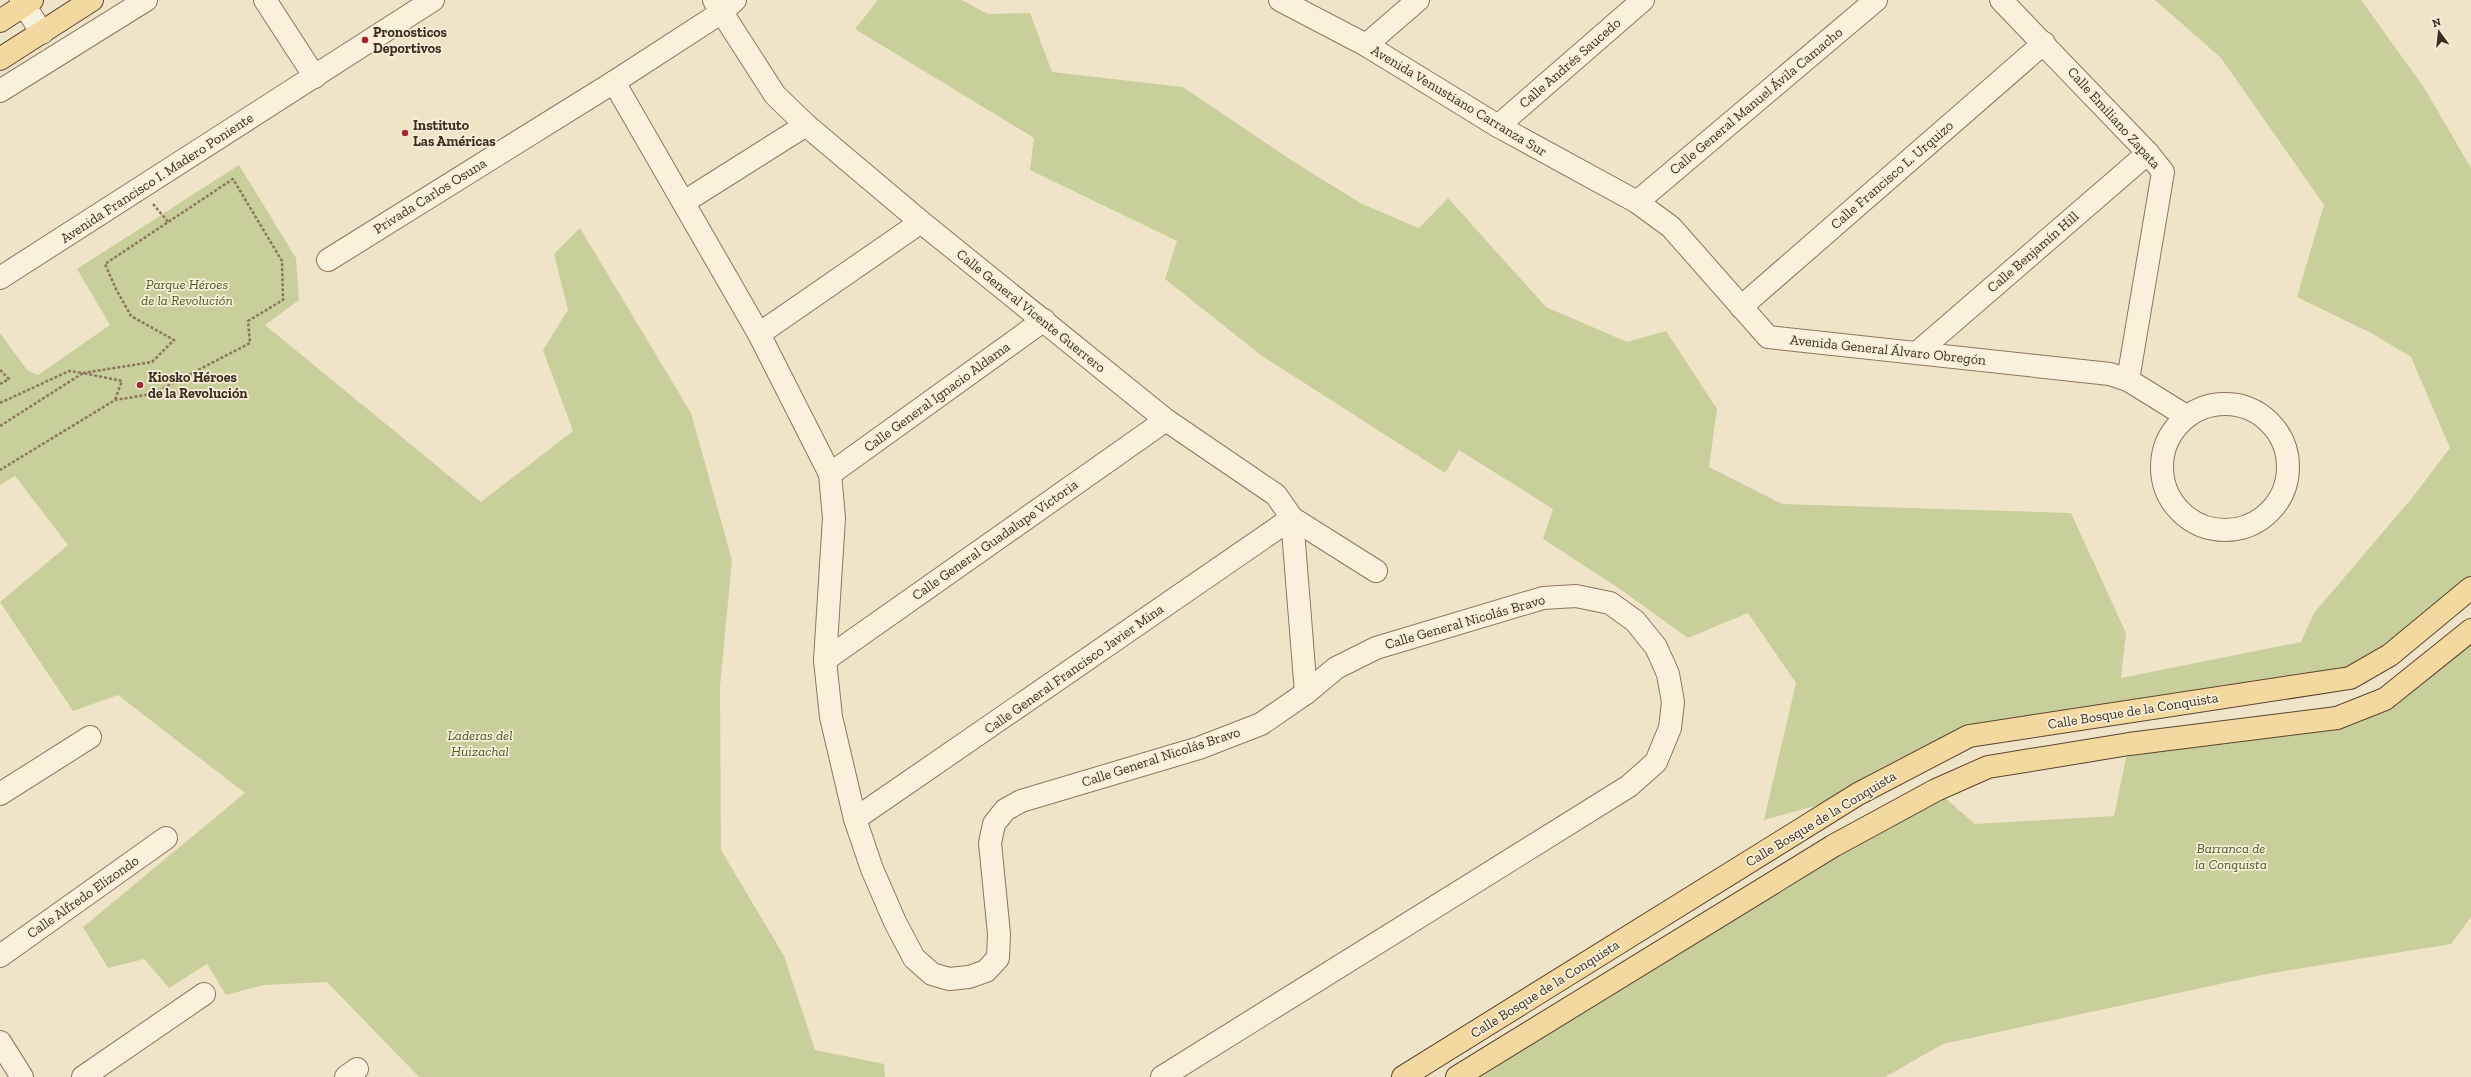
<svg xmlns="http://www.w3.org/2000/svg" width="2471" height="1077" font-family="'Zilla Slab',serif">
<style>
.green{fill:#c9cf9b}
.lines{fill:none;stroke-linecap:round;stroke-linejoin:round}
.minor-casing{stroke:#8d765c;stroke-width:24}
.major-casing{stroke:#5b4430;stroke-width:24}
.path{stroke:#8d765c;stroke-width:2.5;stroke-dasharray:3 2;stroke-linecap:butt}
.minor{stroke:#faf1dc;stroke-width:22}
.major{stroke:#f3d9a0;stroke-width:22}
.poi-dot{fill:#9e2a2b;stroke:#f7eed8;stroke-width:1.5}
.labels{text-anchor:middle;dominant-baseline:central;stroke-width:3.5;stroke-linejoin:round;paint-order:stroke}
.poi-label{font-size:14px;font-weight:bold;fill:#3d2e20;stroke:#f7eed8;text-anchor:start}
.street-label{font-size:14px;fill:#3d2e20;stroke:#f7eed8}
.park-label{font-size:14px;font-style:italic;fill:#4d5a26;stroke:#f7eed8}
</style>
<rect width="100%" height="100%" fill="#f0e4c8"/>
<!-- green -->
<g class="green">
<path d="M878 0H962L988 14 1030 13 1052 72 1183 87 1291 160 1362 204 1419 228 1448 198 1546 307 1627 342 1666 331 1717 409 1709 467 1782 504 2071 513 2126 633 2121 678 2301 642 2314 613 2412 498 2450 448 2411 357 2373 334 2297 297 2324 205 2221 58 2155 0H2361L2423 86 2471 168V578L2350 678 1969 736 1858 794 1764 820 1796 683 1748 613 1688 638 1620 589 1543 539 1553 509 1459 450 1445 473 1262 356 1165 279 1177 241 1030 170 1034 138 855 29Z"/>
<path d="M239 165 296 258 299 300 265 325 481 502 573 431 543 350 568 310 554 254 580 228 691 413 732 560 720 686 721 850 784 956 815 1050 884 1064 885 1077H419L327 982 264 985 226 995 207 964 169 988 144 959 108 968 83 927 245 793 118 695 73 711 0 602 68 545 15 476 0 485V333L27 370 38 375 110 325 77 269Z"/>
<path d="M2471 630V917L2451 944 2266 974 1943 1044 1885 1077H1455L1936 790 1975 824 2114 816 2129 744 2385 699Z"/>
</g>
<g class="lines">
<!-- minor casing -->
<g class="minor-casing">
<g id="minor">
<path d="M21 0 42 33"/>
<path d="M265 0 315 77"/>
<path d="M714 0 775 95 806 125 921 222 1166 420 1276 495 1292 518 1376 571"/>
<path d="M1280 0 1366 45 1498 126 1637 202 1671 227 1768 337 2110 374 2128 380 2186 416"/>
<path d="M2001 0 2148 153 2163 172 2128 380"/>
<path d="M1366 45 1418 0"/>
<path d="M614 82 759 334 830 474 834 518 825 660 831 717 855 819 872 869 895 922 914 958 932 974 949 979 969 977 986 971 998 958 999 934 990 843 994 824 1005 810 1021 801 1199 748 1261 724 1306 693 1336 668 1376 648 1543 598 1576 596 1610 603 1635 621 1656 647 1668 674 1673 702 1670 728 1656 762 1629 786 1162 1077"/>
<path d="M0 91 146 0"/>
<path d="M1498 126 1643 0"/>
<path d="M684 202 806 125"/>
<path d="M1637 202 1876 0"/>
<path d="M328 260 614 82 722 12 735 0"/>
<path d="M0 278 433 0"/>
<path d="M1741 307 2044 43"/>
<path d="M759 334 921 222"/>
<path d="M1918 352 2148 153"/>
<circle cx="2225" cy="467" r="63"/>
<path d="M830 474 1044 320"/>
<path d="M825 660 1166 420"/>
<path d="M0 794 90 737"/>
<path d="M855 819 1292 518 1306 693"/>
<path d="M0 956 166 838"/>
<path d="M0 1042 22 1077"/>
<path d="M83 1077 204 994"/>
<path d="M346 1077 357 1069"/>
</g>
</g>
<!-- major casing -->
<g class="major-casing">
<g id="major">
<path d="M0 21 32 0"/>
<path d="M0 59 92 0"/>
<path d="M1403 1077 1858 794 1969 736 2350 678 2390 655 2471 588"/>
<path d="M1457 1077 1833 846 1936 790 1988 767 2129 744 2337 718 2385 699 2471 630"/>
</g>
</g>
<!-- path -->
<g class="path">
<path d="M153 204 169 223"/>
<path d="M0 370 9 379 0 384"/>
<path d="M0 403 69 371 83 373 152 362 174 340 131 316 116 289 105 264 233 179 282 261 283 300 248 321 250 343 152 394 115 400 0 470"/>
<path d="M0 426 83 373 122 381 115 400"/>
</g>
<!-- minor -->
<use href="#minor" class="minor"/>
<!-- major -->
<use href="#major" class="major"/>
</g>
<!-- markers -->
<g class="poi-dot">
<circle cx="365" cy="40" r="4"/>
<circle cx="405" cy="133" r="4"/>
<circle cx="140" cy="385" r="4"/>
</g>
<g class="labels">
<!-- poi labels -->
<g class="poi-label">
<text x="373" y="32">Pronosticos<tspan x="373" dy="16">Deportivos</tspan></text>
<text x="413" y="125">Instituto<tspan x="413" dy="16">Las Américas</tspan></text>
<text x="148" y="377">Kiosko Héroes<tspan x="148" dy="16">de la Revolución</tspan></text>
</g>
<!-- street labels -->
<g class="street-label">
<text transform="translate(1570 63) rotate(-41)">Calle Andrés Saucedo</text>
<text transform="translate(1459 101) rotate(31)">Avenida Venustiano Carranza Sur</text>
<text transform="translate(1756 101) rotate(-40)">Calle General Manuel Ávila Camacho</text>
<text transform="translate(2114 118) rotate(48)">Calle Emiliano Zapata</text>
<text transform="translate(1892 175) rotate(-41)">Calle Francisco L. Urquizo</text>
<text transform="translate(157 178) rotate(-33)">Avenida Francisco I. Madero Poniente</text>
<text transform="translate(430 196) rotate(-32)">Privada Carlos Osuna</text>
<text transform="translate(2033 252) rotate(-41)">Calle Benjamín Hill</text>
<text transform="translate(1031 311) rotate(39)">Calle General Vicente Guerrero</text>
<text transform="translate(1888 350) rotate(6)">Avenida General Álvaro Obregón</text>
<text transform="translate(937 397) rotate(-36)">Calle General Ignacio Aldama</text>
<text transform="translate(995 540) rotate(-35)">Calle General Guadalupe Victoria</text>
<text transform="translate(1465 622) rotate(-16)">Calle General Nicolás Bravo</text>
<text transform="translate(1074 669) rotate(-35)">Calle General Francisco Javier Mina</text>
<text transform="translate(2133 711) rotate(-9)">Calle Bosque de la Conquista</text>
<text transform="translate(1161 757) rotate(-18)">Calle General Nicolás Bravo</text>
<text transform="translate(1821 819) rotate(-31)">Calle Bosque de la Conquista</text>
<text transform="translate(83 897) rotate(-35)">Calle Alfredo Elizondo</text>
<text transform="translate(1545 989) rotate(-32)">Calle Bosque de la Conquista</text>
</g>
<!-- park labels -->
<g class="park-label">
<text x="187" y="284">Parque Héroes<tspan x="187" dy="16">de la Revolución</tspan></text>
<text x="480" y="735">Laderas del<tspan x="480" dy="16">Huizachal</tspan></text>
<text x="2231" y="848">Barranca de<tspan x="2231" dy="16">la Conquista</tspan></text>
</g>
</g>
<!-- north arrow -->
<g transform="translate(2439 32) rotate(345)" stroke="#f7eed8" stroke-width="3" paint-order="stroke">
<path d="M0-3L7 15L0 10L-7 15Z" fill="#3d2e20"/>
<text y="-6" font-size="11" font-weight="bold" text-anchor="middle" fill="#3d2e20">N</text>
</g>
</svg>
